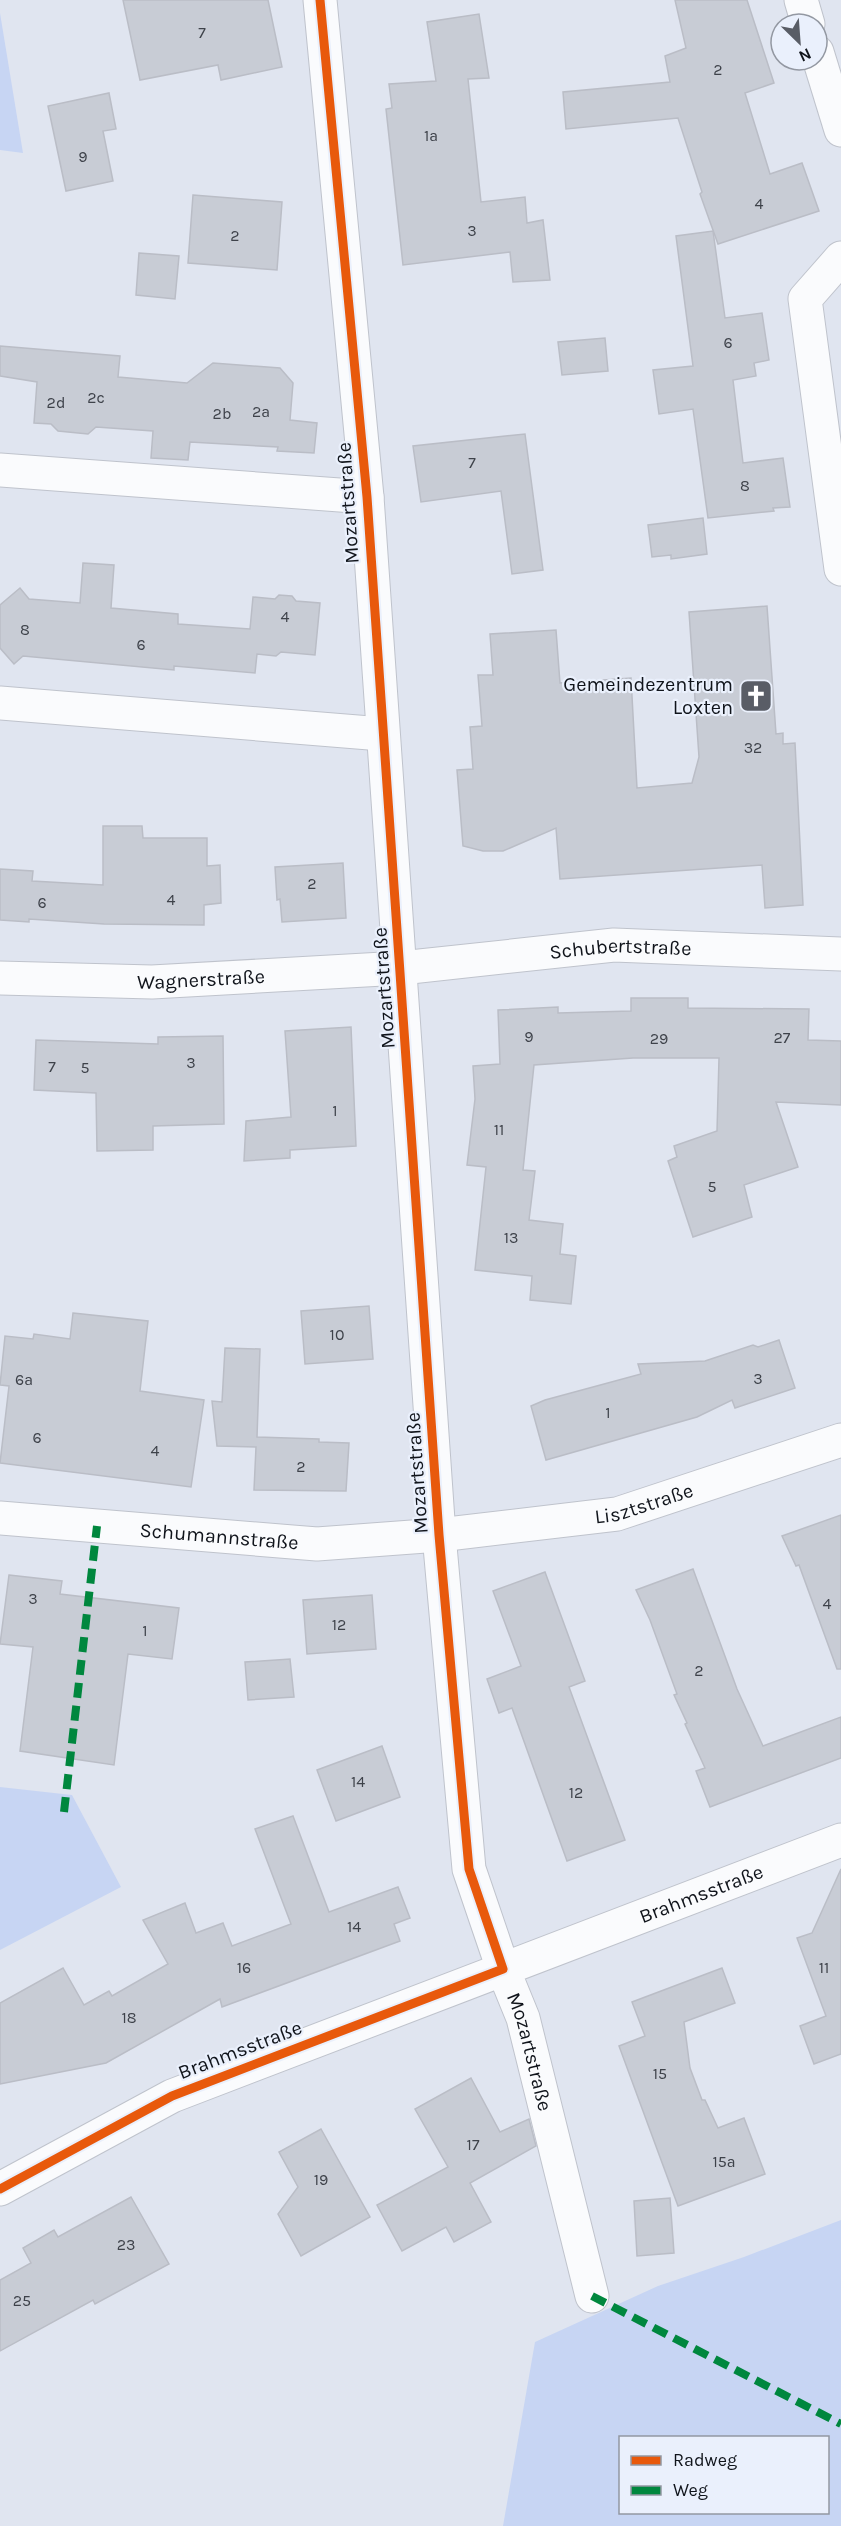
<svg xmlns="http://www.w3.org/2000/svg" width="841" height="2526" font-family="Karla,sans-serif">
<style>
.green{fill:#c7d5f3;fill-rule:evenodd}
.building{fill:#c8ccd5;stroke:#babdc6;stroke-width:1.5}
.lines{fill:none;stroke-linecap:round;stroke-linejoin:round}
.minor-casing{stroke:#bfc3cc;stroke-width:35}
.minor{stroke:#fafbfd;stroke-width:33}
.quiet{stroke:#00873e;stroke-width:8;stroke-dasharray:15 8;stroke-linecap:butt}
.cycleway-casing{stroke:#eaf0fc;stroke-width:13}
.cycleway{stroke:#e8590c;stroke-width:9}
.labels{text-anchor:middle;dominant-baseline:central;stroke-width:4.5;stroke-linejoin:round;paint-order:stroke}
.number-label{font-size:16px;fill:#3e424a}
.street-label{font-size:20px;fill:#10141b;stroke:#eaf0fc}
.poi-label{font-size:20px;fill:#10141b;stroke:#eaf0fc;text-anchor:end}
</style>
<rect width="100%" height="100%" fill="#e0e5f0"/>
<!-- green -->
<g class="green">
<path d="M0 13 23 153 0 150Z"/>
<path d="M0 1787 72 1795 121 1887 0 1950Z"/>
<path d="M841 2220V2526H503L535 2342 658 2286 744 2257ZM620 2438H828V2512H620Z"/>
</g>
<!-- building -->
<g class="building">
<path d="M123 0H268L282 67 221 80 218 65 140 80Z"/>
<path d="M675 0H747L774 83 745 93 770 174 802 163 819 211 718 244 700 194 702 192 678 118 566 129 563 92 670 82 665 56 686 48Z"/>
<path d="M479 14 489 78 468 79 481 202 525 197 527 223 543 220 550 280 513 282 510 252 403 265 386 109 392 108 389 84 436 81 427 22Z"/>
<path d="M109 93 116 129 103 131 113 181 66 191 48 106Z"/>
<path d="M193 195 282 202 277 270 188 263Z"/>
<path d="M713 231 725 318 762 313 769 360 754 363 756 376 733 380 743 463 783 458 790 507 773 508 774 511 708 518 693 409 659 414 653 370 693 366 676 236Z"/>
<path d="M139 253 179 256 175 299 136 295Z"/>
<path d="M605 338 608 371 562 375 558 342Z"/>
<path d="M0 346 120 356 118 377 187 383 213 363 280 368 293 383 290 420 317 423 314 453 277 451 278 447 190 442 188 460 151 458 153 431 96 427 88 434 58 431 51 424 34 423 37 382 0 376Z"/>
<path d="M525 434 543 570 512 574 501 491 421 502 413 446Z"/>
<path d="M703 518 707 554 671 559V555L652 557 648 525Z"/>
<path d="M83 563 114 565 111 608 178 614V624L250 629 253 597 275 599 279 595 292 596 296 601 320 603 315 655 281 652 276 656 257 654 255 673 174 666V670L23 656 14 664 0 648V605L20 588 29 599 80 603Z"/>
<path d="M767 606 776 734 783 733V744L795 743 803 905 765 908 762 865 560 879 556 828 503 851H483L463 846 457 770 473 769 470 727 482 726 478 675H493L490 634 556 630 560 683 631 678 637 788 692 783 699 757 689 612Z"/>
<path d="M103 826H142L143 838H207V866L220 865 221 903 204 905V925L104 924 29 919V922L0 920V869L33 871 32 881 103 885Z"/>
<path d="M343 863 346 918 282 922 280 899 277 900 275 867Z"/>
<path d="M631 998H688V1008L809 1009 808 1040 841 1041V1105L776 1102 798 1167 744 1185 752 1217 693 1237 668 1161 677 1157 674 1146 717 1131 719 1058H633L534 1065 523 1170 535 1171 529 1220 563 1224 560 1254 576 1256 571 1304 530 1300 532 1276 475 1270 486 1167 467 1165 475 1099 473 1066 500 1064 498 1010 558 1007V1013L631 1011Z"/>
<path d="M351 1027 356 1146 290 1150V1158L244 1161 246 1121 291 1117 285 1031Z"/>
<path d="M223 1036 224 1124 153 1126V1150L97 1151 96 1093 34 1090 36 1040 158 1044V1037Z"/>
<path d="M369 1306 373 1359 305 1364 301 1311Z"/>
<path d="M73 1313 148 1321 140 1391 204 1400 191 1487 0 1463 9 1386 0 1385 5 1336 33 1339 34 1334 70 1339Z"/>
<path d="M779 1340 795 1388 735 1408 732 1400 697 1417 546 1460 531 1406 545 1400 641 1374 638 1364 705 1361 753 1345 758 1347Z"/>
<path d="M225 1348 260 1349 257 1437 319 1439V1442L349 1443 346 1491 254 1490 256 1447 217 1446 212 1401 222 1402Z"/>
<path d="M841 1515V1669H837L799 1565 796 1566 782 1536Z"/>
<path d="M693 1569 737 1689 763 1746 841 1717V1758L710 1807 696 1771 705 1768 685 1724 687 1723 674 1695 677 1694 650 1620 636 1590Z"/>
<path d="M545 1572 585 1681 569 1687 625 1840 567 1861 512 1708 499 1713 487 1679 521 1666 493 1591Z"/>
<path d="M9 1575 62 1581 60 1594 179 1608 172 1659 128 1654 114 1765 20 1751 33 1647 0 1644Z"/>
<path d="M372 1595 376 1649 307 1654 303 1600Z"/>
<path d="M290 1659 294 1697 248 1700 245 1662Z"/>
<path d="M382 1746 400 1797 336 1821 317 1770Z"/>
<path d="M293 1816 329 1912 398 1887 410 1918 394 1924 400 1941 222 2007 220 1999 106 2063 0 2084V2003L63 1968 84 2005 109 1991 112 1996 168 1964 143 1920 185 1903 196 1933 223 1923 232 1946 291 1924 255 1829Z"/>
<path d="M841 1869V2054L814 2064 800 2026 826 2016 797 1938 812 1933Z"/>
<path d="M722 1968 735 2003 684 2022 690 2068 702 2100H705L718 2128 744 2118 765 2174 678 2206 619 2046 645 2036 632 2002Z"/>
<path d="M471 2078 500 2132 529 2119 536 2146 470 2183 491 2222 454 2242 446 2227 402 2251 377 2205 448 2167 415 2109Z"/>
<path d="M321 2129 370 2217 301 2256 278 2214 298 2187 279 2152Z"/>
<path d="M131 2197 169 2264 95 2304 93 2300 0 2351V2280L31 2263 23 2248 54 2230 58 2237Z"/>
<path d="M670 2198 674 2253 637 2256 634 2201Z"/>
</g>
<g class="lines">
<!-- minor casing -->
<g class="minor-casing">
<g id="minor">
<path id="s1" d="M320 0 367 497 439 1535 469 1869 503 1969 523 2018 592 2296"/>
<path d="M801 0 808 24"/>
<path d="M817 52 841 130"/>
<path d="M841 258 805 299 841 569"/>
<path d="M0 470 367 497"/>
<path d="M0 703 382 734"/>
<path id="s2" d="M0 978 152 982 401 968 614 945 841 954"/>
<path id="s3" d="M0 1518 317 1544 439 1535 617 1514 841 1440"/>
<path id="s4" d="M0 2189 172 2096 841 1840"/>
</g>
</g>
<!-- minor -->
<use href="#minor" class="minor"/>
<!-- quiet -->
<g class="quiet">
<path d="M64 1812 97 1526"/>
<path d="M592 2296 841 2424"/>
</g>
<!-- cycleway casing -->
<g class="cycleway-casing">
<path id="cycleway" d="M0 2189 172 2096 503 1969 469 1869 439 1535 367 497 320 0"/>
</g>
<!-- cycleway -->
<use href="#cycleway" class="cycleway"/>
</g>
<!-- icons -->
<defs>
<g id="church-square" transform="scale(1.725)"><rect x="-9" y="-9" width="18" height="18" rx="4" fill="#595d66" stroke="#eaf0fc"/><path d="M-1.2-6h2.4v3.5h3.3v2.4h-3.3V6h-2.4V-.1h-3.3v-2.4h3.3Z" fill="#fff"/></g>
</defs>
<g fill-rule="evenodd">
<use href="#church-square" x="756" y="696"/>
</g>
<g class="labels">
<!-- number labels -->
<g class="number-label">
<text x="202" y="32">7</text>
<text x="718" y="69">2</text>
<text x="431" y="135">1a</text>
<text x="83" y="156">9</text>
<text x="759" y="203">4</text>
<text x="472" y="230">3</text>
<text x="235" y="235">2</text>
<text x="728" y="342">6</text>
<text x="96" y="397">2c</text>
<text x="56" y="402">2d</text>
<text x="261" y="411">2a</text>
<text x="222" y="413">2b</text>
<text x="472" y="462">7</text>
<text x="745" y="485">8</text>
<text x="285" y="616">4</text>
<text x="25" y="629">8</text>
<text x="141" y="644">6</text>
<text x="753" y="747">32</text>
<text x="312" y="883">2</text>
<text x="171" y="899">4</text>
<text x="42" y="902">6</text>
<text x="529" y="1036">9</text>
<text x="782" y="1037">27</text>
<text x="659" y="1038">29</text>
<text x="191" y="1062">3</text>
<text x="52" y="1066">7</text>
<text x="85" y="1067">5</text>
<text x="335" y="1110">1</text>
<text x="499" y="1129">11</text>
<text x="712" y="1186">5</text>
<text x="511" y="1237">13</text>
<text x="337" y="1334">10</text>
<text x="758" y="1378">3</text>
<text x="24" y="1379">6a</text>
<text x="608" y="1412">1</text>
<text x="37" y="1437">6</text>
<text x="155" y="1450">4</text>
<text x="301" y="1466">2</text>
<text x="33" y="1598">3</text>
<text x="827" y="1603">4</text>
<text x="339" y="1624">12</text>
<text x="145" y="1630">1</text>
<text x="699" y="1670">2</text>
<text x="358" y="1781">14</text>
<text x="576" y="1792">12</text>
<text x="354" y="1926">14</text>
<text x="244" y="1967">16</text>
<text x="824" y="1967">11</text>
<text x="129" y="2017">18</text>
<text x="660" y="2073">15</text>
<text x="473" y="2144">17</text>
<text x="724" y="2161">15a</text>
<text x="321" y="2179">19</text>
<text x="126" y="2244">23</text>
<text x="22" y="2300">25</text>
</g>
<!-- street labels -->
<g class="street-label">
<text transform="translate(348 503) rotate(-94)">Mozartstraße</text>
<text stroke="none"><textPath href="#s2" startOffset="622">Schubertstraße</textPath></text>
<text stroke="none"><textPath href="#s2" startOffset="201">Wagnerstraße</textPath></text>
<text transform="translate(384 988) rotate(-94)">Mozartstraße</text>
<text transform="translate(417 1473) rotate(-94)">Mozartstraße</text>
<text stroke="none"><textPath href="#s3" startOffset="648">Lisztstraße</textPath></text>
<text stroke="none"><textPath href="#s3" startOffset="220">Schumannstraße</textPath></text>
<text stroke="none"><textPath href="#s4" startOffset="762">Brahmsstraße</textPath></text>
<text transform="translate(240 2050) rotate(-21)">Brahmsstraße</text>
<text stroke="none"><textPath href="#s1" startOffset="2068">Mozartstraße</textPath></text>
</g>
<!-- poi labels -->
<g class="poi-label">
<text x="733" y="684">Gemeindezentrum<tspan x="733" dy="23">Loxten</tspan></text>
</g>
</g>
<!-- legend -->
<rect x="619" y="2436" width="210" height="78" fill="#eaf0fc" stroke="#9398a2" stroke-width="1.5"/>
<rect x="631" y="2456" width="30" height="9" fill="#e8590c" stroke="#9398a2" stroke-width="1.5"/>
<text x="673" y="2466" font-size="18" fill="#10141b">Radweg</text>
<rect x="631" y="2486" width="30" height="9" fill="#00873e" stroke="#9398a2" stroke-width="1.5"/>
<text x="673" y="2496" font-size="18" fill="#10141b">Weg</text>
<!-- north arrow -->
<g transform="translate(799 42) rotate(155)"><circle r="28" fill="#eaf0fc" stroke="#9398a2" stroke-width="1.5"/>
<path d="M0-4.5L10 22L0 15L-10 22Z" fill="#595d66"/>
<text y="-9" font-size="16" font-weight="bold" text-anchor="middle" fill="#10141b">N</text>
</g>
</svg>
